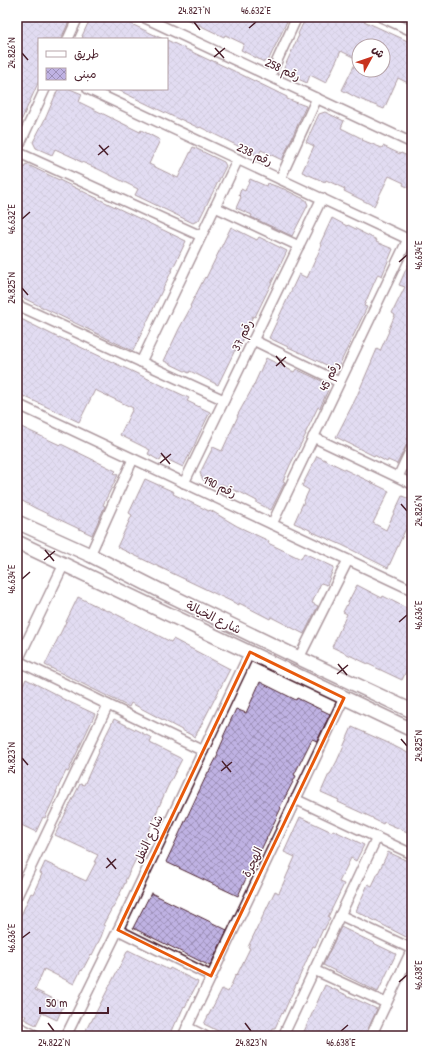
<svg xmlns="http://www.w3.org/2000/svg" width="429" height="1053" font-family="'Patrick Hand','Playpen Sans Arabic',sans-serif">
<style>
.building{fill:url(#building-cross-hatch);stroke:#4a1f2b}
.lines{fill:none;stroke-linecap:round;stroke-linejoin:round}
.street-casing{stroke:#4a1f2b;stroke-width:12}
.secondary-casing{stroke:#4a1f2b;stroke-width:16}
.street{stroke:#fff;stroke-width:9}
.secondary{stroke:#fff;stroke-width:13}
.marked{fill:none;stroke:#e8590c;stroke-width:3;stroke-linejoin:round}
.ticks{fill:none;stroke:#4a1f2b;stroke-width:1.5}
.labels{text-anchor:middle;dominant-baseline:central;stroke-width:3;stroke-linejoin:round;paint-order:stroke}
.street-label{font-size:12px;fill:#4a1f2b;stroke:#fff}
.neatline{fill:none;stroke:#4a1f2b;stroke-width:1.5}
.ticks-label{font-size:10px;text-anchor:middle;fill:#4a1f2b}
</style>
<defs>
<pattern id="building-cross-hatch" width="8" height="8" patternUnits="userSpaceOnUse"><rect width="8" height="8" fill="#bfb2e3"/><path d="M0 0l8 8M0 8l8-8" fill="none" stroke="#9d90b8"/></pattern>
</defs>
<rect width="100%" height="100%" fill="#fff"/>
<filter id="ink" filterUnits="userSpaceOnUse"><feTurbulence type="fractalNoise" baseFrequency=".025" numOctaves="2"/><feDisplacementMap in="SourceGraphic" scale="8" xChannelSelector="R" yChannelSelector="G"/><feConvolveMatrix kernelMatrix="1 2 1 2 8 2 1 2 1" color-interpolation-filters="sRGB"/></filter>
<g filter="url(#ink)">
<!-- building -->
<g class="building">
<path d="M17 17H71L61 39H39V81L17 130Z"/>
<path d="M91 17H114L124 22 125 21 163 39H82L83 37 82 36Z"/>
<path d="M182 17H289L269 59 264 62 241 50 244 44 225 35 224 37Z"/>
<path d="M306 17H355L412 43V85L398 78 384 109 357 98 342 90 355 64 359 65V70H383V46H359V60L341 51 326 83 310 75 307 83 287 74 284 68 299 35 298 34Z"/>
<path d="M167 40 211 61V60L232 70 287 97V99L306 106 282 160 261 150 258 156 200 127 199 128 180 119V120L116 89H167Z"/>
<path d="M58 89H70L82 94 79 102 140 132 141 130 160 140 149 164 178 178 193 147 224 162 226 166 199 220 193 223 135 195 138 189 98 169 77 160V159L55 149 52 155 36 148 33 142 46 117Z"/>
<path d="M325 112 344 121 341 128 363 139 362 140 382 148 383 146 400 154 401 153 412 158V189L403 185 404 183 389 176 374 206 344 191 345 189 326 180 325 182 302 172 314 146 306 142 319 114Z"/>
<path d="M26 164 186 241 133 351 17 295V183Z"/>
<path d="M250 179 266 186 267 183 284 189 306 200 308 205 292 236 251 217 252 215 236 208 241 197 239 195 241 189 245 191Z"/>
<path d="M332 218 347 226 348 225 362 232H361L377 240 376 242 393 249 382 276 378 274 370 292 364 306 367 307 337 370 269 338 299 274 307 278 322 245 320 244Z"/>
<path d="M231 227 257 240 259 237 287 251 255 317 253 316 242 339 243 340 238 351 235 350 218 385 190 371 189 373 164 361 179 329 191 307 190 306 205 277 206 278Z"/>
<path d="M412 256V353L407 364 412 366V430L407 440 410 441 407 444 397 464 388 460 387 462 374 455V456L336 437 356 398 377 349 380 351 389 331H388L395 315 392 313 405 287 399 285Z"/>
<path d="M17 317 59 338V337L189 398 187 401 210 412 196 441V442L183 467 162 457 160 461 148 454 150 450 120 435 133 408 95 390 79 422 17 393Z"/>
<path d="M266 358 294 372 296 369 326 383 328 390 320 408 318 407 305 434H306L290 465 283 481 285 482 271 510 257 503V501L238 491V492L222 484 219 488 203 480 200 473 213 447 222 451 238 416H237L252 389Z"/>
<path d="M17 425 60 445 61 444 116 471 114 473 118 475 103 505 105 506 92 535 35 508 17 498Z"/>
<path d="M317 456 389 491 373 523 386 530 402 496 412 500V515L388 568 342 545 310 531V530L294 523 309 490 302 486Z"/>
<path d="M145 479 174 492 173 494 209 511 210 510 237 526 269 541 268 543 301 559 304 553 334 567 327 585 321 583 312 603 318 606 304 634 271 617 270 619 239 603V605L117 547 132 515 129 513Z"/>
<path d="M357 585 382 598 383 596 412 611V659L402 680 332 647 347 614 343 612Z"/>
<path d="M78 597 107 611 108 610 171 642 173 639 230 669 195 737 131 703 129 707 45 665Z"/>
<path d="M26 679 61 697V698L95 714 68 772 66 771 56 792H57L52 803 45 818 43 817 36 832 17 823V697Z"/>
<path d="M260 682 296 700 297 698 330 714 317 741 312 739 294 775 296 776 280 807 281 808 261 850H259L238 896 166 862 208 772H209L218 755 217 754 224 738 223 737 236 709 246 713Z"/>
<path d="M114 719 152 738 150 743 182 759 167 788 140 851 125 881H126L113 908H112L103 925 105 926 101 937 92 955 91 954 82 971 81 970 74 984 44 969 35 990 64 1004 57 1020 42 1013 36 1025 24 1019 26 1016 17 1012V924L31 893 33 894 42 874 40 873 45 862 86 881 96 862H94L98 855 55 835 80 784 84 785 99 752 98 751Z"/>
<path d="M352 727 386 742 412 755V834L384 822 383 824 373 819V818L338 802 339 800 321 792 329 774H330L337 761Z"/>
<path d="M300 817 332 832 333 830 364 845 356 861 351 858 339 882 344 884 328 917 330 918 324 930 323 929 315 947 313 946 283 1014 282 1013 275 1028H273L269 1036H228L204 1024 222 989 228 992 236 974 237 975 250 948 248 947 275 891 279 893 295 857 284 852Z"/>
<path d="M388 852 412 863V938L409 937 408 938 356 911 368 884 372 886Z"/>
<path d="M151 893 227 930 210 966 133 928Z"/>
<path d="M341 927 396 954 378 992 323 965Z"/>
<path d="M128 950 169 970 170 968 198 982 185 1007 184 1006 177 1022H175L169 1036H83L90 1022H91Z"/>
<path d="M325 985 377 1009 365 1036H302Z"/>
</g>
<g class="lines">
<!-- street casing -->
<g class="street-casing">
<g id="street">
<path d="M143 17 412 143"/>
<path d="M381 17 412 31"/>
<path d="M68 39 78 17"/>
<path d="M270 76 297 17"/>
<path d="M88 89 412 241"/>
<path d="M17 150 45 89"/>
<path d="M17 152 201 236"/>
<path d="M280 179 317 98"/>
<path d="M215 207 299 246"/>
<path d="M17 305 224 400"/>
<path d="M253 340 339 382"/>
<path d="M141 362 238 159"/>
<path d="M17 404 412 590"/>
<path d="M313 437 412 484"/>
<path d="M398 477 412 447"/>
<path d="M184 483 322 198"/>
<path d="M272 524 408 239"/>
<path d="M90 555 133 459"/>
<path d="M299 658 348 560"/>
<path d="M18 661 203 751"/>
<path d="M17 662 64 564"/>
<path d="M295 799 412 854"/>
<path d="M17 896 108 705"/>
<path d="M340 915 412 949"/>
<path d="M118 930 211 976"/>
<path d="M314 970 386 1003"/>
<path d="M17 1026 37 1036"/>
<path d="M187 1027 205 1036"/>
<path d="M66 1036 118 930 250 652"/>
<path d="M183 1036 344 698"/>
<path d="M283 1036 377 837"/>
<path d="M371 1036 412 949"/>
</g>
</g>
<!-- secondary casing -->
<g class="secondary-casing">
<g id="secondary">
<path d="M17 522 90 555 161 591 299 658 412 711"/>
<path d="M17 542 412 730"/>
</g>
</g>
<!-- street -->
<use href="#street" class="street"/>
<!-- secondary -->
<use href="#secondary" class="secondary"/>
</g>
</g>
<!-- marked area -->
<path d="M0 0H429V1053H0ZM250 652 344 698 211 976 118 930Z" fill="#fff" fill-opacity=".55" fill-rule="evenodd"/>
<path class="marked" d="M250 652 344 698 211 976 118 930Z"/>
<!-- ticks -->
<path class="ticks" d="M194 22 200 30M249 28 256 22M215 48 224 58M22 53 28 60M214 57 225 48M99 145 108 155M98 155 109 146M22 219 30 212M399 262 407 255M22 288 28 295M276 356 285 367M276 366 286 357M161 453 170 464M160 463 171 454M401 504 407 511M45 550 54 561M44 560 55 551M22 579 30 572M399 622 407 615M338 664 347 675M337 674 348 665M401 739 407 746M22 758 28 765M222 761 231 772M221 771 232 762M107 858 116 869M106 868 116 859M22 938 30 932M399 982 407 975M48 1023 54 1031M245 1023 251 1031M341 1031 348 1025"/>
<g class="labels">
<!-- street labels -->
<g class="street-label">
<text transform="translate(283 69) rotate(25)">رقم 258</text>
<text transform="translate(255 154) rotate(25)">رقم 238</text>
<text transform="translate(242 335) rotate(-64)">رقم 37</text>
<text transform="translate(329 376) rotate(-65)">رقم 45</text>
<text transform="translate(220 486) rotate(25)">رقم 190</text>
<text transform="translate(214 617) rotate(26)">شارع الخيالة</text>
<text transform="translate(148 839) rotate(-65)">شارع النفل</text>
<text transform="translate(252 862) rotate(-65)">الهجرة</text>
</g>
</g>
<!-- margin -->
<rect width="429" height="1053" fill="none" stroke="#fff" stroke-width="44"/>
<!-- legend -->
<rect x="38" y="38" width="130" height="52" fill="#ffffff" stroke="#b7a5aa"/>
<rect x="46" y="51" width="20" height="6" fill="#ffffff" stroke="#b7a5aa"/>
<text x="74" y="58" font-size="12" fill="#4a1f2b">طريق</text>
<rect x="46" y="68" width="20" height="12" fill="url(#building-cross-hatch)" stroke="#b7a5aa"/>
<text x="74" y="78" font-size="12" fill="#4a1f2b">مبنى</text>
<!-- north arrow -->
<g transform="translate(371 58) rotate(50)"><circle r="19" fill="#ffffff" stroke="#b7a5aa"/>
<path d="M0-3L7 15L0 10L-7 15Z" fill="#c8321e"/>
<text y="-6" font-size="11" font-weight="bold" text-anchor="middle" fill="#4a1f2b">ش</text>
</g>
<!-- scale -->
<path d="M40 1007v6h68v-6" fill="none" stroke="#4a1f2b" stroke-width="2"/>
<text x="46" y="1007" font-size="12" fill="#4a1f2b" stroke="#ffffff" stroke-width="3" paint-order="stroke">50 m</text>
<rect x="22" y="22" width="385" height="1009" class="neatline"/>
<g class="ticks-label">
<text x="194" y="14">24.827°N</text>
<text x="256" y="14">46.632°E</text>
<text transform="translate(11 53) rotate(-90)" y="4">24.826°N</text>
<text transform="translate(11 219) rotate(-90)" y="4">46.632°E</text>
<text transform="translate(418 255) rotate(-90)" y="4">46.634°E</text>
<text transform="translate(11 288) rotate(-90)" y="4">24.825°N</text>
<text transform="translate(418 511) rotate(-90)" y="4">24.826°N</text>
<text transform="translate(11 579) rotate(-90)" y="4">46.634°E</text>
<text transform="translate(418 615) rotate(-90)" y="4">46.636°E</text>
<text transform="translate(418 746) rotate(-90)" y="4">24.825°N</text>
<text transform="translate(11 758) rotate(-90)" y="4">24.823°N</text>
<text transform="translate(11 938) rotate(-90)" y="4">46.636°E</text>
<text transform="translate(418 975) rotate(-90)" y="4">46.638°E</text>
<text x="54" y="1046">24.822°N</text>
<text x="251" y="1046">24.823°N</text>
<text x="341" y="1046">46.638°E</text>
</g>
</svg>
